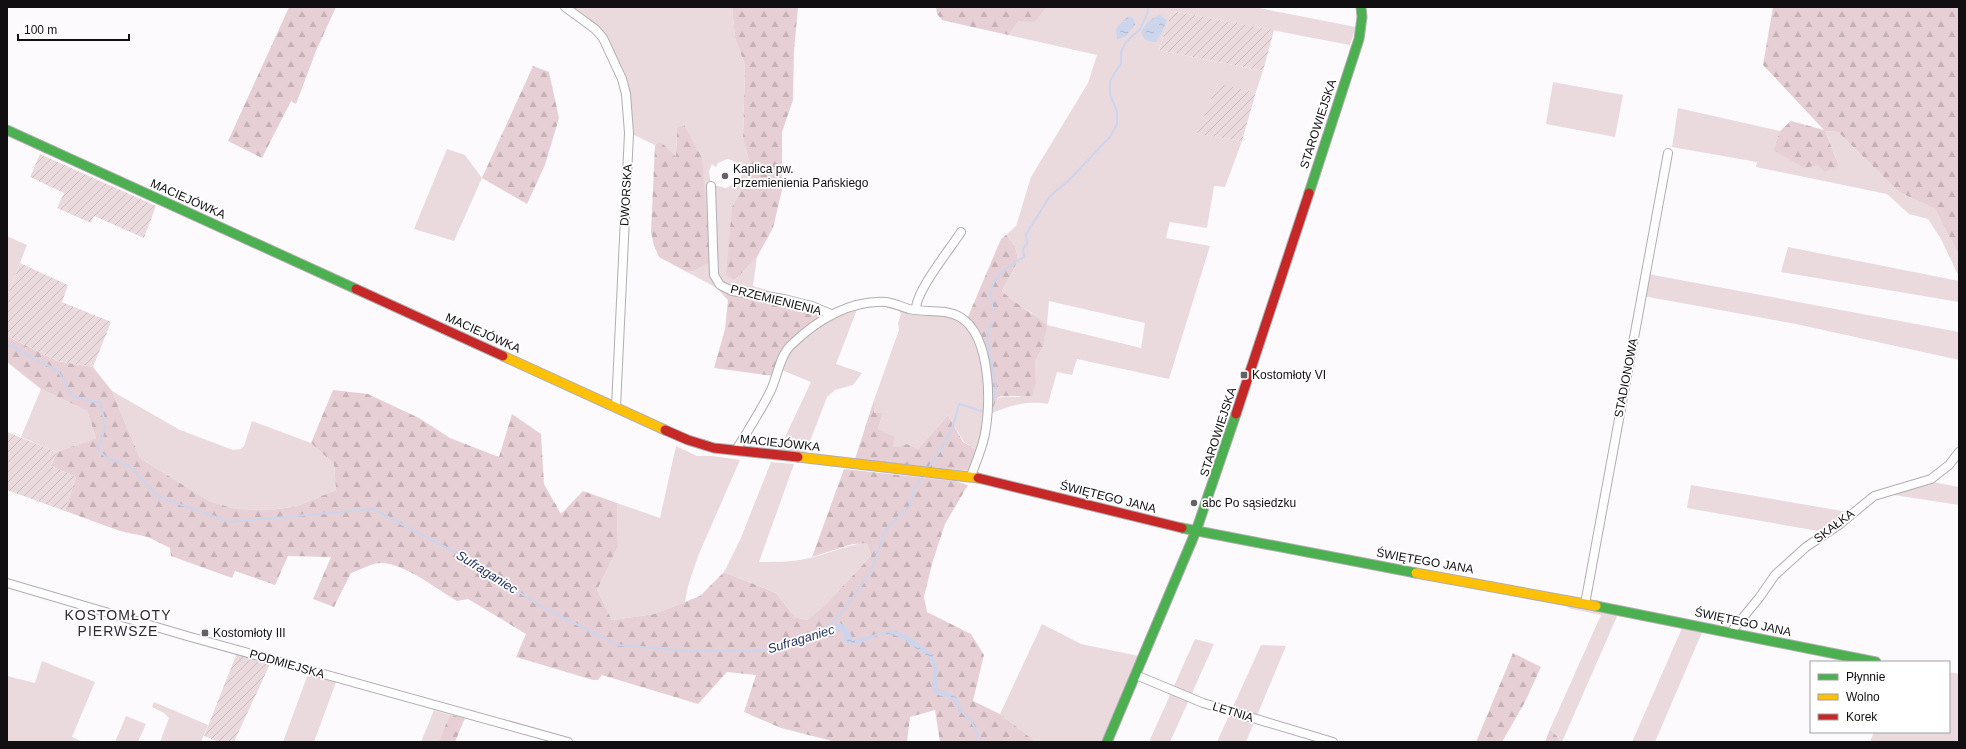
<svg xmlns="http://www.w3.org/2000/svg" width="1966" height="749" font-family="Helvetica,sans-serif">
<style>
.grass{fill:#eadade;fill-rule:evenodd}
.forest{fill:url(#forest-firs)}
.garden{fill:url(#garden-furrows)}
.water{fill:url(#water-ripples)}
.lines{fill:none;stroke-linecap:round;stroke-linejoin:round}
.stream{stroke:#cdd5ec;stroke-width:2}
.street-casing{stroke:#b0aeb1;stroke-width:10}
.fast-casing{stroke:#b0aeb1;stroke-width:11}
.slow-casing{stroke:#b0aeb1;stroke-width:11}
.jam-casing{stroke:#b0aeb1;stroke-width:11}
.street{stroke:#fffeff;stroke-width:8}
.fast{stroke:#4caf50;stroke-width:9}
.slow{stroke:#ffc107;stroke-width:9}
.jam{stroke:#c62828;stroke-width:9}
.poi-dot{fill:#646165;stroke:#fff;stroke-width:1.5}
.labels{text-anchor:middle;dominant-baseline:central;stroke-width:3.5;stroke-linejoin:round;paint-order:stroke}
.street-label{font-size:12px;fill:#120f13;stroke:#fff}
.poi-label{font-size:12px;fill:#120f13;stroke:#fff;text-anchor:start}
.water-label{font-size:13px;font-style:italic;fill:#27345e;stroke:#fff}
.quarter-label{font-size:14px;letter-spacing:1px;fill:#302933;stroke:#fff}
</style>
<defs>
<pattern id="forest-firs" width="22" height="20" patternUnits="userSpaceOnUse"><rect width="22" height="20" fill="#e7d0d5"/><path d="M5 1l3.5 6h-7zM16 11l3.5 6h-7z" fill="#c5b1b6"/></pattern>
<pattern id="garden-furrows" width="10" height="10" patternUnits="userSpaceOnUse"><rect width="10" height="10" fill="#eadade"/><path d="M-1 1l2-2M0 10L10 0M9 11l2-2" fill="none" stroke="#c8babe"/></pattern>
<pattern id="water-ripples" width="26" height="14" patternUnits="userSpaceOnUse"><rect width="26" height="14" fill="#cdd5ec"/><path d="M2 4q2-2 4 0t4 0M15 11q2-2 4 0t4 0" fill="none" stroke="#afb6ca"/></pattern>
</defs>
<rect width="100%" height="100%" fill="#fcfafd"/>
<!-- grass -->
<g class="grass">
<path d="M569 7H732L735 38 745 65 743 138 750 164 748 177 732 207 735 280 757 257 753 286 796 299 729 293 724 296 717 288 687 272 694 271 712 242 706 205 677 128 676 158 660 141 655 145 632 134 631 103 599 29ZM727 159C734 160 738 164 742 170 743 180 734 184 726 188L714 185 711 186 709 171 712 164 716 167 718 163Z"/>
<path d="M940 7H1254L1356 27 1350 45 1172 11 1159 50 1263 71 1256 92 1217 85 1198 134 1242 141 1225 187 1214 186 1207 228 1170 222 1166 238 1210 246 1169 379 1077 359 1072 375 1057 372 1048 404C1028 400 1008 406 990 414 993 394 1002 396 1019 397L1036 383 1035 361 1043 347 1032 313 1015 302 1002 291C1014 268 1027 257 1006 235L1016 226 1031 177 1088 83 1097 55 942 20ZM1049 301 1145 323 1141 348 1047 325Z"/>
<path d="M1553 82 1623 95 1615 137 1546 124Z"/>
<path d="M1678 108 1780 131 1773 150 1818 165 1839 166 1825 131 1838 132 1899 192 1935 209 1959 255V277L1941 239 1928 219 1909 214 1887 194 1756 167 1757 162 1672 147Z"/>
<path d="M447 149 465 155 482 178 454 241 414 229Z"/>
<path d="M7 236 27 245 7 296Z"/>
<path d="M1788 247 1959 281V302L1781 272Z"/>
<path d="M1648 274 1959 332V360L1796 324 1643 296Z"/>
<path d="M887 305C908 309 937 311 956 319 963 322 969 331 972 337 989 369 991 416 977 450L964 442 948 415 918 449 907 444 893 447 878 429 883 413H874V400L899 330 898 323 901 314 899 311 887 308Z"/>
<path d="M858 307 836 364 862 373 853 385 835 390 827 397 805 454 778 452 811 382 782 370C787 338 831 318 858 307Z"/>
<path d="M41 389 87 411 96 438 57 452 21 437Z"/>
<path d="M112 391 180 430 233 450 241 449 244 446 252 421 311 443 334 464 336 490 297 506 271 510 236 509 209 501 140 458Z"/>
<path d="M676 446 697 456H712L740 460 698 556 688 586 685 602 654 614 612 620 597 590 618 547 617 503 660 518Z"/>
<path d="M771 462 794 464 759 562C777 562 796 562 814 557 832 552 849 545 867 542L871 556 825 605 807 620 795 617 776 593 724 572 740 540Z"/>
<path d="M1933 482 1959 487V505L1894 495Z"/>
<path d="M1691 485 1848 512 1824 532 1687 508Z"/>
<path d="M1569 605 1618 614 1562 742H1558L1559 737 1550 729 1601 615 1568 608Z"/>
<path d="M1042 624 1081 644 1139 656 1103 742H1036L1000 714Z"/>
<path d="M1683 626 1703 630 1655 742H1632Z"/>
<path d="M1195 639 1214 644 1170 742H1149Z"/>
<path d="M1261 645 1286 646 1246 742H1217Z"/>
<path d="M42 661 95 682 72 737 83 742H7V676L35 683Z"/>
<path d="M1949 672 1959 674V742H1870L1874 732H1949Z"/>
<path d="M308 674 336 682 314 742H283Z"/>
<path d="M154 702 208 725 201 742H160L169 718 164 713 152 707Z"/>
<path d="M434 710 450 715 438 742H421Z"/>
<path d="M126 716 146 724 138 742H115Z"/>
</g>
<!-- forest -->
<g class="forest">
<path d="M289 7H336L316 51 296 104 291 101 262 158 228 141Z"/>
<path d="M732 7H798L794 51 793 100 782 132V190L773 228 757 257 735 280 726 275 732 207 748 177 750 164 743 138 745 65 735 38Z"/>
<path d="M936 7H1045V8L1035 22 1017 21 1009 35 942 20 937 14Z"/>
<path d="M1773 7H1959V255L1935 209 1899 192 1838 132 1825 131 1839 166 1825 172 1818 165 1804 168 1773 150 1780 131 1791 121 1824 130 1763 65Z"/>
<path d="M533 66 549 72 559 118 545 165 527 204 482 178Z"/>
<path d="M684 125 702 158 706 205 712 242 711 261 694 271 687 272 659 257 654 246 651 232 655 145 660 141 676 157 677 128Z"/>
<path d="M1006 235C1027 257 1014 268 1002 291 1016 304 1032 313 1047 325L1043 347 1035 361 1036 383 1032 396H1001L997 398 993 408 991 404 987 358 967 319 1001 239Z"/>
<path d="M729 293C747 296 810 301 819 315L818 320 792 342 774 376 714 368 725 329 728 300 724 296Z"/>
<path d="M7 336 57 361 93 367 112 391 140 458 209 501 236 509 271 510 297 506 336 490 334 464 311 443 333 390 368 394 419 418 450 438 499 457 512 414 541 434 544 484 561 514 583 491 617 503 618 547 597 590 612 620 654 614 700 596 724 572 776 593 795 617 807 620 825 605 871 556 867 543 853 544 812 557 844 469 955 481 968 485 945 524 932 564 924 597 927 612 971 634 984 655 973 701 1000 714 1036 742H940L935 710 910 717 907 742H836L781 728 744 712 756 675 727 672 698 704 602 675 598 680H593L516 657 526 634 468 599 457 601C438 590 403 562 380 563 370 564 360 570 351 573L334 607 313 599 331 557 288 556 275 585 235 571 232 578 171 556 170 548 148 537 120 531 65 511 76 477 51 466 57 452 96 438 87 411 41 389 7 362Z"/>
<path d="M874 400V413H883L878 429 894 437 893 447 907 444 918 449 948 415 963 442 977 450 969 471 855 459Z"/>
<path d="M1513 653 1541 667 1525 702 1502 742H1476Z"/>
<path d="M450 715 465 718 455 742H438Z"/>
<path d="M1550 729 1559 738 1558 742H1545Z"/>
</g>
<!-- garden -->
<g class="garden">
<path d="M1172 11 1274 30 1263 71 1159 50Z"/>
<path d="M1217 84 1256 92 1242 141 1197 134Z"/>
<path d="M40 154 156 206 144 238 94 216 91 223 57 208 64 193 30 177Z"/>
<path d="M20 263 68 285 62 302 111 322 93 367 57 361 7 336V296Z"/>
<path d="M7 432 57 452 51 466 76 477 65 511 7 490Z"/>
<path d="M237 653 270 664 234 742H219L204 736Z"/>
</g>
<!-- water -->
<g class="water">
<path d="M1160 15 1167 20 1162 32 1156 42C1147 42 1144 40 1141 32 1145 24 1151 18 1160 15Z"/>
<path d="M1130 16 1134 19 1135 25 1126 36 1117 40 1116 29 1123 20Z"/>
<path d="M840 623 846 626 854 640 890 630 909 636 933 655 937 667V689C953 695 957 692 962 711L959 713C954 691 947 702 933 692 931 683 935 675 933 667 931 658 924 653 917 649 908 643 899 635 889 634 873 633 861 649 844 642L842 631 836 630 835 624Z"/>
</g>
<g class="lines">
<!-- stream -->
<g class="stream">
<path d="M992 310C993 304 990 296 991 291 994 274 1010 265 1024 257L1023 249 1027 244 1026 234 1050 196 1069 180 1110 137 1117 124V111L1110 95V81L1121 63V52L1126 42 1140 29 1147 14 1148 7"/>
<path d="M7 344 58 371 73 397 101 403 105 428 98 450 107 458 129 466 159 497 230 522 373 509 477 564 540 606 618 645 684 651H762L837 627"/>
<path d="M991 408 996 388 987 335 992 322"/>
<path d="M929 467C942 449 955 426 959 404 968 405 978 412 985 411"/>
<path d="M824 630 843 611 871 572 885 530 910 506 913 490 923 476"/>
<path d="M960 710 972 722 981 742"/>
</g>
<!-- street casing -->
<g class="street-casing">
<g id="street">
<path d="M565 7 595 29 603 38 622 79 626 94 629 133 616 407"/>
<path d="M711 186 714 275 720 285 732 291 784 299 812 306 831 314"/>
<path d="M916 309C916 291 950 249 961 232"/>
<path d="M736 450C748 430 761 411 771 390 777 377 780 356 790 346 816 321 848 300 886 302 894 303 902 307 909 309 925 313 944 308 960 317 992 336 992 410 983 442 980 453 975 465 971 476"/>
<path d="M7 583 187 636 568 742"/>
<path d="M1585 604 1668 153"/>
<path d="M1731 632 1759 598 1775 575 1806 547 1840 524 1874 496 1931 479 1949 465 1959 452"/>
<path d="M1136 675 1203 703 1333 742"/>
</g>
</g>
<!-- fast casing -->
<g class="fast-casing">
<g id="fast">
<path d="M7 130 356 289"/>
<path d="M1309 193 1359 39 1362 17 1361 7"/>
<path d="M1182 528 1416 573"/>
<path d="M1596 606 1876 662"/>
<path d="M1107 742 1196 531 1236 414"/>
</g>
</g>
<!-- slow casing -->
<g class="slow-casing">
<g id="slow">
<path d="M503 356 665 430"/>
<path d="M798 457 978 478"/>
<path d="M1416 573 1596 606"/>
</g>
</g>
<!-- jam casing -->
<g class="jam-casing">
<g id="jam">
<path d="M356 289 503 356"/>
<path d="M1236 414 1309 193"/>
<path d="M665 430 688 440 714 448 798 457"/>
<path d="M978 478 1182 528"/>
</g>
</g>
<!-- street -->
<use href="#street" class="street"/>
<!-- fast -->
<use href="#fast" class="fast"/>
<!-- slow -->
<use href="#slow" class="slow"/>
<!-- jam -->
<use href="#jam" class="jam"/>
</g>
<!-- markers -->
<g class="poi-dot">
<circle cx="725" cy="176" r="4"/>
<rect x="1240" y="371" width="8" height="8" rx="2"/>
<circle cx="1194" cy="503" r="4"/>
<rect x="201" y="629" width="8" height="8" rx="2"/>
</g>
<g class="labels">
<!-- street labels -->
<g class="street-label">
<text transform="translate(1318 124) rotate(-72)">STAROWIEJSKA</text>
<text transform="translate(626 195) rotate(-87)">DWORSKA</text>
<text transform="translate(188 199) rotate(24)">MACIEJÓWKA</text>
<text transform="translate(776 300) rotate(14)">PRZEMIENIENIA</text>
<text transform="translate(483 333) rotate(24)">MACIEJÓWKA</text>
<text transform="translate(1626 378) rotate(-79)">STADIONOWA</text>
<text transform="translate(1218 432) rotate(-72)">STAROWIEJSKA</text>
<text transform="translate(780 443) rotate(6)">MACIEJÓWKA</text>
<text transform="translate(1108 497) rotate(14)">ŚWIĘTEGO JANA</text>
<text transform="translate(1834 526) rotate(-37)">SKAŁKA</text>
<text transform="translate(1425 561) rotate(10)">ŚWIĘTEGO JANA</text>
<text transform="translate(1743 622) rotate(12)">ŚWIĘTEGO JANA</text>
<text transform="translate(287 664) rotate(16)">PODMIEJSKA</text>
<text transform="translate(1233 712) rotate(17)">LETNIA</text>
</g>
<!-- poi labels -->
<g class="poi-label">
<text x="733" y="169">Kaplica pw.<tspan x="733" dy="14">Przemienienia Pańskiego</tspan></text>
<text x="1252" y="375">Kostomłoty VI</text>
<text x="1202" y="503">abc Po sąsiedzku</text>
<text x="213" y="633">Kostomłoty III</text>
</g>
<!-- water labels -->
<g class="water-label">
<text transform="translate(487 572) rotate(32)">Sufraganiec</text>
<text transform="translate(801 639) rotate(-17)">Sufraganiec</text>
</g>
<!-- quarter labels -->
<g class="quarter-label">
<text x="118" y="615">KOSTOMŁOTY<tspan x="118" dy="16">PIERWSZE</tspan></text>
</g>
</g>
<!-- border -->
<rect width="1966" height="749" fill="none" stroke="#120f13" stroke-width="16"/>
<!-- legend -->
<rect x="1810" y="661" width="140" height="72" fill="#ffffff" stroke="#a09fa1"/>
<rect x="1818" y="674" width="20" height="6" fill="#4caf50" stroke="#a09fa1"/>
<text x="1846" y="681" font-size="12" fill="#120f13">Płynnie</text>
<rect x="1818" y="694" width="20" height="6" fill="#ffc107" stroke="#a09fa1"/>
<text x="1846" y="701" font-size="12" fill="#120f13">Wolno</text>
<rect x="1818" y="714" width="20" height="6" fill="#c62828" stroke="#a09fa1"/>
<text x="1846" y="721" font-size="12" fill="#120f13">Korek</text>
<!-- scale -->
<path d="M18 34v6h111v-6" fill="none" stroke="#120f13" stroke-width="2"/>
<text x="24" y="34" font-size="12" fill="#120f13" stroke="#ffffff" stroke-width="3" paint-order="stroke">100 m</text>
</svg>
